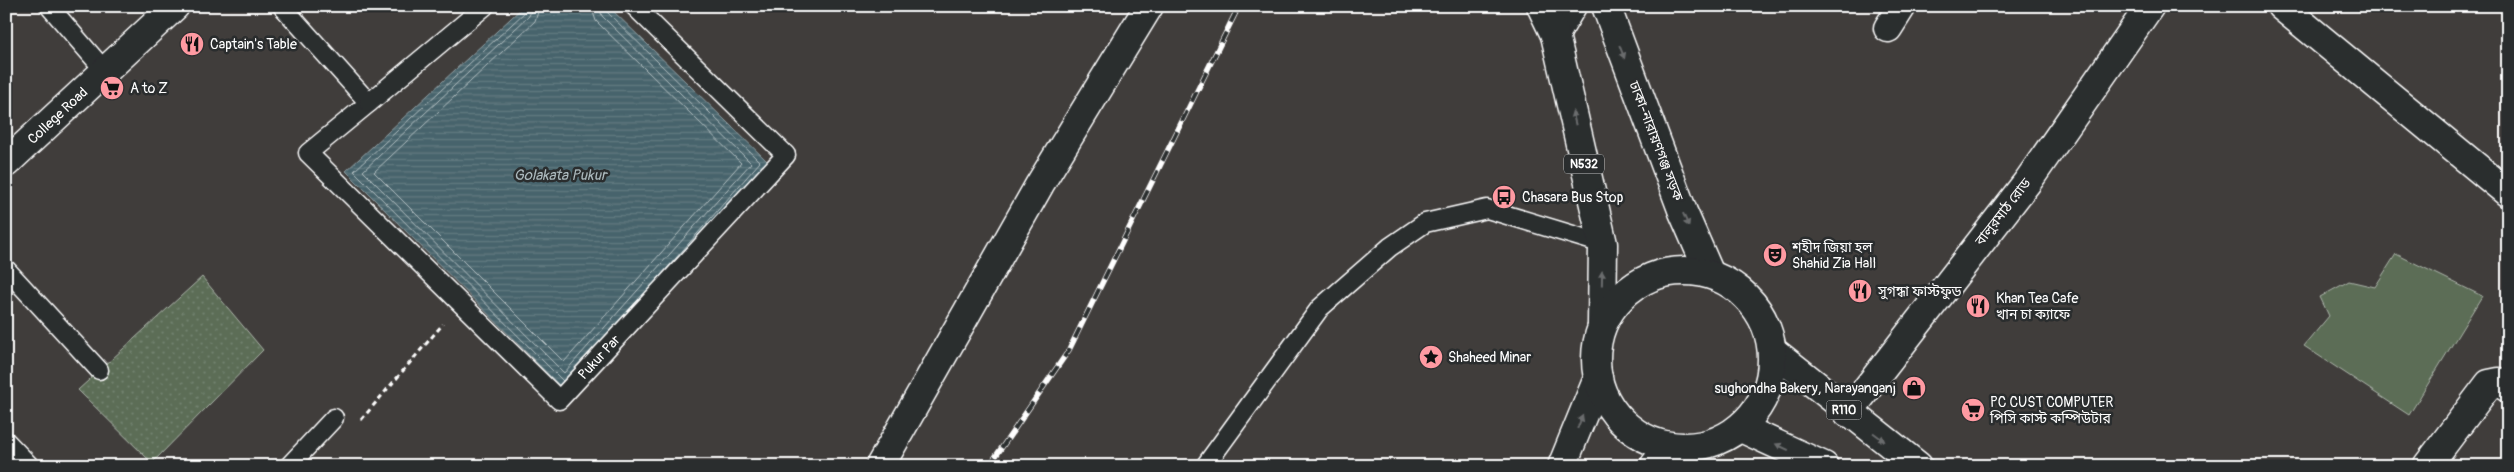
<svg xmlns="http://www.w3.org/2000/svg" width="2514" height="472" font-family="Pangolin,'Noto Sans Bengali',sans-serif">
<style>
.grass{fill:url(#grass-dots);stroke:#adb6ab}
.park{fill:#5b6d57;stroke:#adb6ab}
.water{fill:url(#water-rules);stroke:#91a2a7}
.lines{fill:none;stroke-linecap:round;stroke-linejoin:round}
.shore{stroke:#b5c1c4;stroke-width:1}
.lane-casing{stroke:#fff;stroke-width:21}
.street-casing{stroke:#fff;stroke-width:31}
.secondary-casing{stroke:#fff;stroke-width:31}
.primary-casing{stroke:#fff;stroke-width:31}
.highway-casing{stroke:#fff;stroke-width:31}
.path{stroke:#fff;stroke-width:3;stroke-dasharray:5 4;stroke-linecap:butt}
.lane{stroke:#2a2d2e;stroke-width:18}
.street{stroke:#2a2d2e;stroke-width:28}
.secondary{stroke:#2a2d2e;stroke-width:28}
.primary{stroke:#2a2d2e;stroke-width:28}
.highway{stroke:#2a2d2e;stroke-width:28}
.rail-casing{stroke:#fff;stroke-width:5.5}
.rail{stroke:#2a2d2e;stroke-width:4;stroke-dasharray:11;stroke-linecap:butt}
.oneway{fill:#6a6c6d}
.labels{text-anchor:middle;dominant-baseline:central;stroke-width:5;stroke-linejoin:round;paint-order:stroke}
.shield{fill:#2a2d2e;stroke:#bfc0c0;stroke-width:1}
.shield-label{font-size:12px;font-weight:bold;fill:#fff}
.poi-label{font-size:14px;fill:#fff;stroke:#2a2d2e;text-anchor:start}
.street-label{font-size:14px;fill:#fff;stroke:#2a2d2e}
.water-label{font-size:15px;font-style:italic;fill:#acb9bd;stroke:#2a2d2e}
</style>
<defs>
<pattern id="grass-dots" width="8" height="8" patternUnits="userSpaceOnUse" patternTransform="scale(1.25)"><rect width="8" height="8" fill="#5b6d57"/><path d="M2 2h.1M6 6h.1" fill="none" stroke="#748370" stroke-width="1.8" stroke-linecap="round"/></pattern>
<pattern id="water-rules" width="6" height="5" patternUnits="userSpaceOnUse" patternTransform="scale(1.25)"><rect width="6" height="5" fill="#47646c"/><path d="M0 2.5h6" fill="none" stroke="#637b82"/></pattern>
</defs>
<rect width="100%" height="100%" fill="#403d3b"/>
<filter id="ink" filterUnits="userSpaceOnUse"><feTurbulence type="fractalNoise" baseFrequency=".02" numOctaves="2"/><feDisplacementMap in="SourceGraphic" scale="10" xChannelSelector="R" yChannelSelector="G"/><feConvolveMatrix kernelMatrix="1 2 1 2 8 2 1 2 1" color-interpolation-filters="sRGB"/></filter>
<g filter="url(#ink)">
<!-- grass -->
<path class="grass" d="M202 277 263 350 152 463 78 390Z"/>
<!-- park -->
<path class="park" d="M2396 254 2482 296 2409 415 2304 346 2329 316 2320 297 2349 281 2375 287Z"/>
<!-- water -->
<path class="water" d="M524 6H608L768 162 565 391 346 171Z"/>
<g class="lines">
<!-- shore -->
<g class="shore">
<path d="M527 6 525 12 354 171 563 381"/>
<path d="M533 6 529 16 363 171 564 373 751 163 602 16 599 6"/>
<path d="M540 6 535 21 374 172 564 362 741 163 596 21 591 6"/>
<path d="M605 6 607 12 760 162 655 282"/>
</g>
<!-- lane casing -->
<g class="lane-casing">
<g id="lane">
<path d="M49 6 105 71"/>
<path id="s1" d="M282 6 369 103 308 153 559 400 786 155 634 6"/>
<path d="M369 103 485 6"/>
<path d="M6 269 99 370"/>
<path d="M6 441 30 466"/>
<path d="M289 466 334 418"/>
<path d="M1205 466 1320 308 1390 247 1425 223 1487 209 1603 244"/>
</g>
</g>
<!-- street casing -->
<g class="street-casing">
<g id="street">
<path d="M2281 6 2508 193"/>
<path d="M1888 28 1902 6"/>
<path id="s2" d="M6 163 175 6"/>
<path d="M1848 413 2028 181 2150 6"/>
<path d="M880 466 1040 184 1149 6"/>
<path d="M2427 466 2489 384 2499 382 2508 388"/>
</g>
</g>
<!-- secondary casing -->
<g class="secondary-casing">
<g id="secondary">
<path d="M1562 466 1598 378"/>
<path d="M1654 466 1669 447"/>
</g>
</g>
<!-- primary casing -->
<g class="primary-casing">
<g id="primary">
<path d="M1555 35 1572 6"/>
<path d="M1773 351 1918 466"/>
<path d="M1741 428 1824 466"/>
</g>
</g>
<!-- highway casing -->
<g class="highway-casing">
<g id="highway">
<path d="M1541 6 1555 35 1603 244 1602 325"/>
<path d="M1606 6 1683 212 1710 274"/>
<circle cx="1684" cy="359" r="88"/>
</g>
</g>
<!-- path -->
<path class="path" d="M361 420 443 324"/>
<!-- lane -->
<use href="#lane" class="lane"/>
<!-- street -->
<use href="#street" class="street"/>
<!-- secondary -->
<use href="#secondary" class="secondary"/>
<!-- primary -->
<use href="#primary" class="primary"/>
<!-- highway -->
<use href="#highway" class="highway"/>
<!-- rail casing -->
<g class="rail-casing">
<path id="rail" d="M989 466 1069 350 1239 6"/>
</g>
<!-- rail -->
<use href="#rail" class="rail"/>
</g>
<!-- one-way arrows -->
<defs><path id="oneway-solid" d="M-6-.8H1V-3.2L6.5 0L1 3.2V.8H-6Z" transform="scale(1.25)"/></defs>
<g class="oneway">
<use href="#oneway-solid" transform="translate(1622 52) rotate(69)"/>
<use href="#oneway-solid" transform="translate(1574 118) rotate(-103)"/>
<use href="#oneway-solid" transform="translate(1686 220) rotate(66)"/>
<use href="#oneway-solid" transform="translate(1602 278) rotate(-89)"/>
<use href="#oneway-solid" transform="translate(1580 422) rotate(-68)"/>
<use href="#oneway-solid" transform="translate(1879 437) rotate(37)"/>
<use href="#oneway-solid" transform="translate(1782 447) rotate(-155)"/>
</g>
</g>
<!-- icons -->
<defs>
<g id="restaurant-disc" transform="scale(1.25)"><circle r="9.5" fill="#ff9aa2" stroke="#2a2d2e"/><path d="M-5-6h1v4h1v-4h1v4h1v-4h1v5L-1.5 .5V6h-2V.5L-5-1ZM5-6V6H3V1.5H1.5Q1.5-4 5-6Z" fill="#111"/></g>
<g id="supermarket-disc" transform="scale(1.25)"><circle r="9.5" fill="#ff9aa2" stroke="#2a2d2e"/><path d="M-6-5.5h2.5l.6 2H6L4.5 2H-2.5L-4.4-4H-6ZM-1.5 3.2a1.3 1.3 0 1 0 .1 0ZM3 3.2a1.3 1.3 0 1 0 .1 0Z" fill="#111"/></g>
<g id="bus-disc" transform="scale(1.25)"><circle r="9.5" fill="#ff9aa2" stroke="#2a2d2e"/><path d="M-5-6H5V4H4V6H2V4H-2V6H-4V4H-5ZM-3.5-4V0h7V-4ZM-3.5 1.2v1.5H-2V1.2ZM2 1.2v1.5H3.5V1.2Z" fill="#111"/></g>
<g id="theatre-disc" transform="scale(1.25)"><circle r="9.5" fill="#ff9aa2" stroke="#2a2d2e"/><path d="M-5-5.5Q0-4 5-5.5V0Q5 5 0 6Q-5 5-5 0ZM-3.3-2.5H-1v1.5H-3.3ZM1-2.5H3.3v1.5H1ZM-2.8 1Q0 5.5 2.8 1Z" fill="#111"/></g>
<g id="sight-disc" transform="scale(1.25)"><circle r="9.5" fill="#ff9aa2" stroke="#2a2d2e"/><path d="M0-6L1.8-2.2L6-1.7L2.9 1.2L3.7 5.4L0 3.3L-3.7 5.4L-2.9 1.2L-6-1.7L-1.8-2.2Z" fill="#111"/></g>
<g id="shop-disc" transform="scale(1.25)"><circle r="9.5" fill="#ff9aa2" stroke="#2a2d2e"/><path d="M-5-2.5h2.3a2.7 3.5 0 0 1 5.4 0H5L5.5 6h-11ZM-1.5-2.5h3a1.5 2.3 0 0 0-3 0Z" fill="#111"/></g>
</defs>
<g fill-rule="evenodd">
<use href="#restaurant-disc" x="192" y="44"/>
<use href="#supermarket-disc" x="112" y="88"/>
<use href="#bus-disc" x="1504" y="197"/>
<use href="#theatre-disc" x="1775" y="255"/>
<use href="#restaurant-disc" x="1860" y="291"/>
<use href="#restaurant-disc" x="1978" y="306"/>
<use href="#sight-disc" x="1431" y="357"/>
<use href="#shop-disc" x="1914" y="388"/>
<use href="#supermarket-disc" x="1973" y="410"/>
</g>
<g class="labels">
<!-- shield labels -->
<g class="shield">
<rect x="1564" y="154.5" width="40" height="19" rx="4"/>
<rect x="1826.5" y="400.5" width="35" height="19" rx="4"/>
</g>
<g class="shield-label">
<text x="1584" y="164">N532</text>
<text x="1844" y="410">R110</text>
</g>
<!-- poi labels -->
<g class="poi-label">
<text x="210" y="44">Captain's Table</text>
<text x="130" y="88">A to Z</text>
<text x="1522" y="197">Chasara Bus Stop</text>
<text x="1792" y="247">শহীদ জিয়া হল<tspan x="1792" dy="16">Shahid Zia Hall</tspan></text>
<text x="1878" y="291">সুগন্ধা ফাস্টফুড</text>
<text x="1996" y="298">Khan Tea Cafe<tspan x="1996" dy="16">খান চা ক্যাফে</tspan></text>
<text x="1448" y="357">Shaheed Minar</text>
<text x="1896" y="388" text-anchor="end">sughondha Bakery, Narayanganj</text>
<text x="1990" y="402">PC CUST COMPUTER<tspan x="1990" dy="16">পিসি কাস্ট কম্পিউটার</tspan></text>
</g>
<!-- street labels -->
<g class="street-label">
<text stroke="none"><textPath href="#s2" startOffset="70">College Road</textPath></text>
<text transform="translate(1656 141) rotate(69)">ঢাকা-নারায়ণগঞ্জ সড়ক</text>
<text transform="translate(2003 212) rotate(-52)">বালুরমাঠ রোড</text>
<text stroke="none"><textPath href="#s1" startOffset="620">Pukur Par</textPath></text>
</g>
<!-- water labels -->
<g class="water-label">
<text x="560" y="175">Golakata Pukur</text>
</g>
</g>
<!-- margin -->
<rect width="2514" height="472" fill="none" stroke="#2a2d2e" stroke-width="25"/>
<rect x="12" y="12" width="2489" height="447" fill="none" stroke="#fff" stroke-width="2" filter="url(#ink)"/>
</svg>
